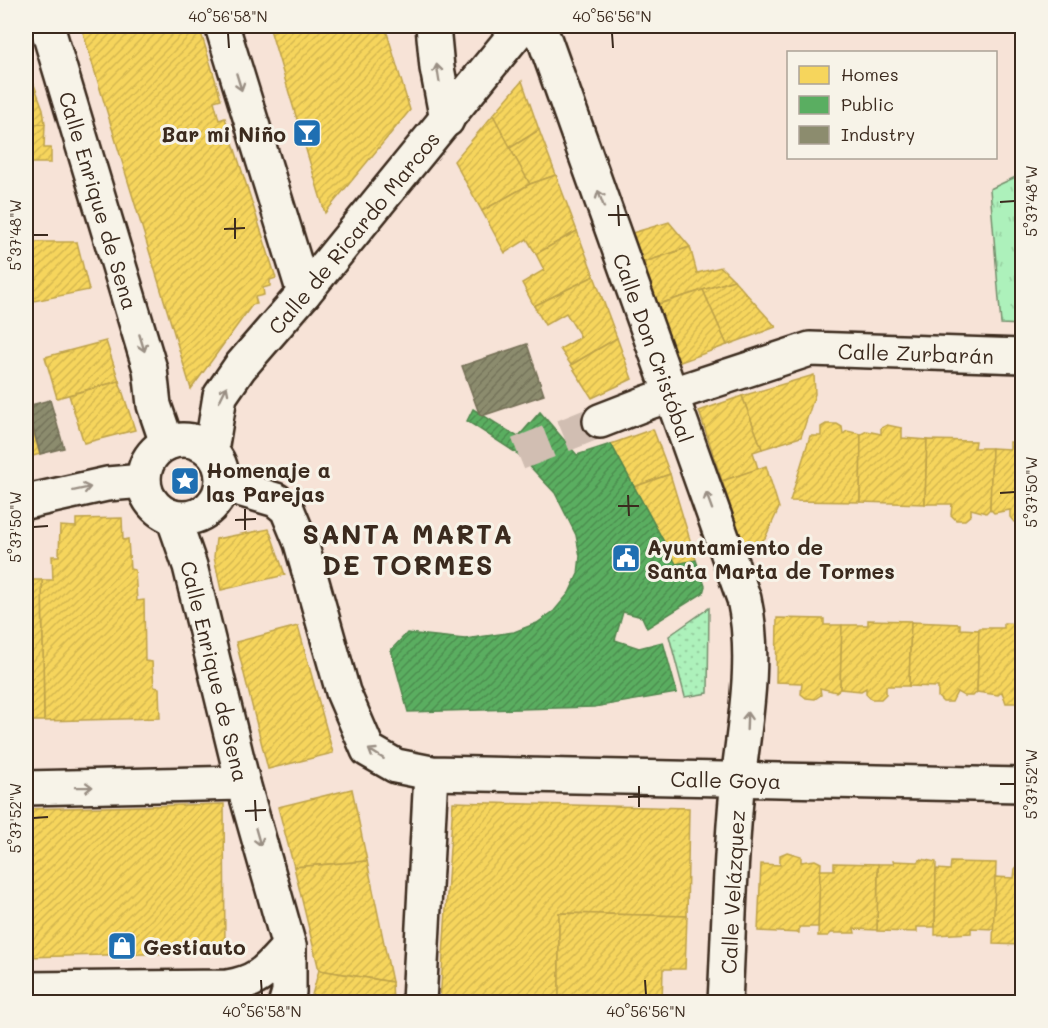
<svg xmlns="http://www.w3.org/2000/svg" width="1048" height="1028" font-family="Mali,sans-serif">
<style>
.grass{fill:url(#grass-dots);stroke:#748e6c;stroke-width:1.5}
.park{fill:url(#park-tufts);stroke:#748e6c;stroke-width:1.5}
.homes{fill:url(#homes-hatch);stroke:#bea249;stroke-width:1.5}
.public{fill:url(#public-hatch);stroke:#51864d;stroke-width:1.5}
.industry{fill:url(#industry-hatch);stroke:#746f56;stroke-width:1.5}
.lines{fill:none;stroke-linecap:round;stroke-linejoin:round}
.street-tunnel{stroke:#d1beb2;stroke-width:33;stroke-dasharray:33 16;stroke-linecap:butt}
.street-casing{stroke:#3b2a1e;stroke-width:38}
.street{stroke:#f7f3e8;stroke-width:33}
.oneway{stroke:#998e83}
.ticks{fill:none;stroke:#3b2a1e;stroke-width:2}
.labels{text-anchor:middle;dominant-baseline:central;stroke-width:6;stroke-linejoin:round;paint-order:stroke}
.poi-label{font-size:21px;font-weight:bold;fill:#3b2a1e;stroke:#f7f3e8;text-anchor:start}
.street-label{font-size:21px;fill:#3b2a1e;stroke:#f7f3e8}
.district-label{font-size:27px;font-weight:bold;letter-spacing:1.5px;fill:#3b2a1e;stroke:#f7f3e8}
.neatline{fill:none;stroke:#3b2a1e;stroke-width:2}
.ticks-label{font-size:15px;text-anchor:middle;fill:#3b2a1e}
</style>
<defs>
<pattern id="grass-dots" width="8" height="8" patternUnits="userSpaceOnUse" patternTransform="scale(1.5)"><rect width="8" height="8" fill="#adf1bb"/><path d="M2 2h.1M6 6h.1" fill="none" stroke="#96cfa0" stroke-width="1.8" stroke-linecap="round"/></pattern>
<pattern id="park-tufts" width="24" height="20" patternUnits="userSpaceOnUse" patternTransform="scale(1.5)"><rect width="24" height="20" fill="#adf1bb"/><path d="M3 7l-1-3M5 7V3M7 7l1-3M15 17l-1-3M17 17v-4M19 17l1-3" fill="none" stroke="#96cfa0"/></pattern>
<pattern id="homes-hatch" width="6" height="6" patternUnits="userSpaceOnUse" patternTransform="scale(1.5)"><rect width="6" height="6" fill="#f6d55c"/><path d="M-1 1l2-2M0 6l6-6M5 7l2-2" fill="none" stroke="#d4b750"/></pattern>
<pattern id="public-hatch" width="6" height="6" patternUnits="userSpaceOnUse" patternTransform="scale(1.5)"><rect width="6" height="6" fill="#5aae61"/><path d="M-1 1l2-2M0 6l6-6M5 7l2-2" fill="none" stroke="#4c8e4f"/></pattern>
<pattern id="industry-hatch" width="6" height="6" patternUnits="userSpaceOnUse" patternTransform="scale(1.5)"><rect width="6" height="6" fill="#8c8c6e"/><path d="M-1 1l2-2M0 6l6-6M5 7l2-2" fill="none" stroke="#74735a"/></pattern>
</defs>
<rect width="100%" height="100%" fill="#f7e3d7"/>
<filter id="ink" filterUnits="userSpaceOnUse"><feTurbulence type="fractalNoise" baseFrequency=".0167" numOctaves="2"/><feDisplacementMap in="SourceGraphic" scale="12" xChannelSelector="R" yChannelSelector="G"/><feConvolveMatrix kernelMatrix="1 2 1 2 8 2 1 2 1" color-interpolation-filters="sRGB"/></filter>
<g filter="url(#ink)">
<!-- grass -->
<path class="grass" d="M709 608 708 693 685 697 669 636Z"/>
<!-- park -->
<path class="park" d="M1022 174V325L1001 324 990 189Z"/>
<!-- homes -->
<g class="homes">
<path d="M81 26H199L221 99 214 101 219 120 225 118 270 259 276 278 270 280V286L263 288 264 295 255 297 257 304 252 305 191 389Z"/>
<path d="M269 26H385L410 110 325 213Z"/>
<path d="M462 26H487L463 29Z"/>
<path d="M26 55 27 81 33 82 43 109 45 124H26Z"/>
<path d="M522 81 539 130 510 148 493 115Z"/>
<path d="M493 115 530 184 482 211 454 161Z"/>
<path d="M26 124H45L44 148H51V163H26Z"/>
<path d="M539 130 556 175 530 184 510 148Z"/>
<path d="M556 175 577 231 536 254 527 239 505 253 482 211 530 184Z"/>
<path d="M669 222 690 247 642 263 632 233Z"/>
<path d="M577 231 594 276 534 306 522 283 544 270 536 254Z"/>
<path d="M26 242H77L89 290 29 302 26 291Z"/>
<path d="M690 247 697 273 721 267 734 280 656 305 642 263Z"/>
<path d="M594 276 617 338 571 365 560 349 581 337 566 313 545 325 534 306Z"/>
<path d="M734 280 776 327 727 345 703 290Z"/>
<path d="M703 290 727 345 675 364 656 305Z"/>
<path d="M617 338 632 379 592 398 571 365Z"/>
<path d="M106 341 119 381 57 398 45 357Z"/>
<path d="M814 375 815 394 801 437 762 449 742 396Z"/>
<path d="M119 381 135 430 84 443 69 395Z"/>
<path d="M742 396 762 449 753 452 758 469 722 481 699 411Z"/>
<path d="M26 406 40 454 26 458Z"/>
<path d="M826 424H837L842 427 843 434 847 431 861 434 860 502 790 501 810 436H821V427Z"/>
<path d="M887 425 902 428V438L927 440 925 504 860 502 861 434 867 431 881 434V428Z"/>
<path d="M653 429 670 474 634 487 611 444Z"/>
<path d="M927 440 975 441 974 448H992L990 509 986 513 971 509V515L965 520H956L951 515 952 504H925Z"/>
<path d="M1010 442H1022V522H1014L1010 517V510L994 513 990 509 992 448 1010 449Z"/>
<path d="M766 466 779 508 765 538 746 553 722 481Z"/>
<path d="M670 474 696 560 676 564 634 487Z"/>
<path d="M122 518 123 540 128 539 130 569 135 570 137 601 144 600 145 661 152 662 154 687 159 688 160 718 44 721 42 580H53L52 556H59L60 526 76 527V519Z"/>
<path d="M269 529 285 575 221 590 214 557 216 539Z"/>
<path d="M26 580H42L44 721H26Z"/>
<path d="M777 618 824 619V625H842L840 689 836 692 820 688 821 695 815 699 806 698 801 694 802 683 776 682Z"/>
<path d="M868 620 911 621 909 686H886V694L881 699H871L866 694V688L861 691 840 689 842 625H868Z"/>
<path d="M911 622 960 624V629L979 630 977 692 973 696H964L957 692 952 702H943L938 697V687L909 686Z"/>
<path d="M1004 623 1022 624V698L1017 703H1006L1002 692 998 695 977 692 979 628H1004Z"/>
<path d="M298 626 333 753 268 769 236 642Z"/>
<path d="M352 789 367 861 294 867 278 807Z"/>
<path d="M453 802 689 808 687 916 559 913V1002H440Z"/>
<path d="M224 804 225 952 26 957V809Z"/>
<path d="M787 852 801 856V862L815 860 821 863 818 927H799V933L758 931 761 864 780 865V855Z"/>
<path d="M921 859 936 862 935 927H917V932L877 931 878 864H894L893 861 918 862Z"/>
<path d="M367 861 392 982 319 970 294 867Z"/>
<path d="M951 862 996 863 994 929 971 928V933L935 935 936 872 937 869 950 870Z"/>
<path d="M834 863 878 864 877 930 854 929 855 933H831L828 936H818L820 870H834Z"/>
<path d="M1019 864H1022V945L993 944 995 877 1014 878 1015 869Z"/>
<path d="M559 913 687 916 685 969H663L662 1002H559Z"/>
<path d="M319 970 392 982 393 1002H310Z"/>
</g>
<!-- public -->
<path class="public" d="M473 409 518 437 540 412 577 455 611 444 676 564 696 560 705 586 703 593 647 628 642 617 623 612 615 640 639 648 663 642 677 693 594 707 408 712 391 650 407 633 465 639 514 632 537 623 554 611 569 593 578 574 580 556 576 535 555 493 518 454 467 421Z"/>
<!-- industry -->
<g class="industry">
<path d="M527 344 544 395 482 416 479 413 462 366Z"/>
<path d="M50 400 64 448 40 454 27 406Z"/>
</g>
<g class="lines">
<!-- street-tunnel -->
<path class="street-tunnel" d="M518 454 600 421"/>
<!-- street casing -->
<g class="street-casing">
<g id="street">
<path id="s1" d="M47 26 150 369 154 405 167 443"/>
<path d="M222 26 304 293"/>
<path d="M433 26 437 68 447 120"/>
<path id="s2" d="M534 26 545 41 744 599C757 658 745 721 738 780 730 853 729 928 725 1002"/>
<path id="s3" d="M600 421 649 402 810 349 1022 356"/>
<circle cx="183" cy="479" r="39"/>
<path id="s4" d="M211 451 220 396 240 367 304 293 522 26"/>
<path id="s5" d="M222 484 276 500 287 509 301 543 343 692 368 750 396 766 431 773 1022 785"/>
<path d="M26 502 107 484 144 481"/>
<path id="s6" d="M173 517 190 566 243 783 289 946V992L286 1002"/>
<path d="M26 788 243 783"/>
<path d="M26 989 227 987C260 982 268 969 289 946"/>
<path d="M419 1002 431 773"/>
</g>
</g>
<!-- street -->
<use href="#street" class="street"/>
</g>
<!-- one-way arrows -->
<defs><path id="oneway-shaft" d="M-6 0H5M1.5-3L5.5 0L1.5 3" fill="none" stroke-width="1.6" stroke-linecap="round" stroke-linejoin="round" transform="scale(1.5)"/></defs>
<g class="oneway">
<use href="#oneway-shaft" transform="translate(438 73) rotate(-99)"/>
<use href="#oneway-shaft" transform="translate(239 82) rotate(73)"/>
<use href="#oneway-shaft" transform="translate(601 199) rotate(-110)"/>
<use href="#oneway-shaft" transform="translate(142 343) rotate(73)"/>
<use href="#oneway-shaft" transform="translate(223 394) rotate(-64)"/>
<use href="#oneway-shaft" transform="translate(82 489) rotate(-12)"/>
<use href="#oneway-shaft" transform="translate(709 501) rotate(-110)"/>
<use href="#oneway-shaft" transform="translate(747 721) rotate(-88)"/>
<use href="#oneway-shaft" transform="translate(376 754) rotate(-148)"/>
<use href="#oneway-shaft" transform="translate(84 787) rotate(-1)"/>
<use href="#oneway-shaft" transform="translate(258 837) rotate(74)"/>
</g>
</g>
<!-- ticks -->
<path class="ticks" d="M228 33 229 48M612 33 613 48M1000 202 1015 201M618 205 619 226M608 215H629M235 218V239M224 229 245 228M33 235H48M1000 493 1015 492M628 495 629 516M618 506H639M245 509V530M235 520 256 519M33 527 48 526M1000 784H1015M639 786V807M628 797 649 796M255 800 256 821M245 811 266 810M33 818 48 817M261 980 262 995M645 980 646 995"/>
<!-- icons -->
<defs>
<g id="bar-square" transform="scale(1.5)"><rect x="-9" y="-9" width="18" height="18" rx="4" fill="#1f6fb2" stroke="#f7f3e8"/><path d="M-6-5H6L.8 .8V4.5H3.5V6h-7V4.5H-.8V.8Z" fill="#fff"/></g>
<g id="sight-square" transform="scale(1.5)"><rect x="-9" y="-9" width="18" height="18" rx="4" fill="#1f6fb2" stroke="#f7f3e8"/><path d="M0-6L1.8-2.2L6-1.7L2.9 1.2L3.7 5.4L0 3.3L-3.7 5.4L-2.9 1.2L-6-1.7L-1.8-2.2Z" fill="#fff"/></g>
<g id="civic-square" transform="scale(1.5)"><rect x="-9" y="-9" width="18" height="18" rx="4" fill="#1f6fb2" stroke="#f7f3e8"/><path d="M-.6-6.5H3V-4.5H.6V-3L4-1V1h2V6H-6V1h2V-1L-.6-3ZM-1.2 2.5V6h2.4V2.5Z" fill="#fff"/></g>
<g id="shop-square" transform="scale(1.5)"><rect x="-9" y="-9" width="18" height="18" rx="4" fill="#1f6fb2" stroke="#f7f3e8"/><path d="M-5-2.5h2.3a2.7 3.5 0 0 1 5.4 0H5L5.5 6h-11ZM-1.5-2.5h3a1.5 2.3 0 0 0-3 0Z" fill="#fff"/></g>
</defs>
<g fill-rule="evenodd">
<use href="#bar-square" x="307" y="133"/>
<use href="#sight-square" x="185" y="481"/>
<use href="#civic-square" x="626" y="558"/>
<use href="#shop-square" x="122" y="946"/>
</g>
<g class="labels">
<!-- poi labels -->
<g class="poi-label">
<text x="286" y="133" text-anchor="end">Bar mi Niño</text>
<text x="206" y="469">Homenaje a<tspan x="206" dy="24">las Parejas</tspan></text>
<text x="647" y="546">Ayuntamiento de<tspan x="647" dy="24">Santa Marta de Tormes</tspan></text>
<text x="143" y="946">Gestiauto</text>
</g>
<!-- street labels -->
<g class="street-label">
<text stroke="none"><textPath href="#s1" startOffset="182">Calle Enrique de Sena</textPath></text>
<text stroke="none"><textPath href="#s4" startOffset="267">Calle de Ricardo Marcos</textPath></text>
<text stroke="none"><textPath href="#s2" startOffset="344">Calle Don Cristóbal</textPath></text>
<text stroke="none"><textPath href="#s3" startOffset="328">Calle Zurbarán</textPath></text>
<text stroke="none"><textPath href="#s6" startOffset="160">Calle Enrique de Sena</textPath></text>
<text stroke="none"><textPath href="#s5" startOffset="688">Calle Goya</textPath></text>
<text transform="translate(732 892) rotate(-87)">Calle Velázquez</text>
</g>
<!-- district labels -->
<g class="district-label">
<text x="408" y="533">SANTA MARTA<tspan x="408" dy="31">DE TORMES</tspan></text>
</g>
</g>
<!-- margin -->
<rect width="1048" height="1028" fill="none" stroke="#f7f3e8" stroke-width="66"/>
<!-- legend -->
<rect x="787" y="51" width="210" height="108" fill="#f7f3e8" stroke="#aca397" stroke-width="1.5"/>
<rect x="799" y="66" width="30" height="18" fill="#f6d55c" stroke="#aca397" stroke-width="1.5"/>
<text x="841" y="81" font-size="18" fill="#3b2a1e">Homes</text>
<rect x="799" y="96" width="30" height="18" fill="#5aae61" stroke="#aca397" stroke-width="1.5"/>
<text x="841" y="111" font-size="18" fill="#3b2a1e">Public</text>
<rect x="799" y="126" width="30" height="18" fill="#8c8c6e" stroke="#aca397" stroke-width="1.5"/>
<text x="841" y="141" font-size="18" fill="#3b2a1e">Industry</text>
<rect x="33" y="33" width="982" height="962" class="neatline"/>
<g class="ticks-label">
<text x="228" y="22">40°56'58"N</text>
<text x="612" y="22">40°56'56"N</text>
<text transform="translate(1032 201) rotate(-90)" y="5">5°37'48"W</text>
<text transform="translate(16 235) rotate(-90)" y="5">5°37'48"W</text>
<text transform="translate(1032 492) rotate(-90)" y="5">5°37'50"W</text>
<text transform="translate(16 527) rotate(-90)" y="5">5°37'50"W</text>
<text transform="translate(1032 784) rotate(-90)" y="5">5°37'52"W</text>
<text transform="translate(16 818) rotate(-90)" y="5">5°37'52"W</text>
<text x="262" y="1017">40°56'58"N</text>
<text x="646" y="1017">40°56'56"N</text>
</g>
</svg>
